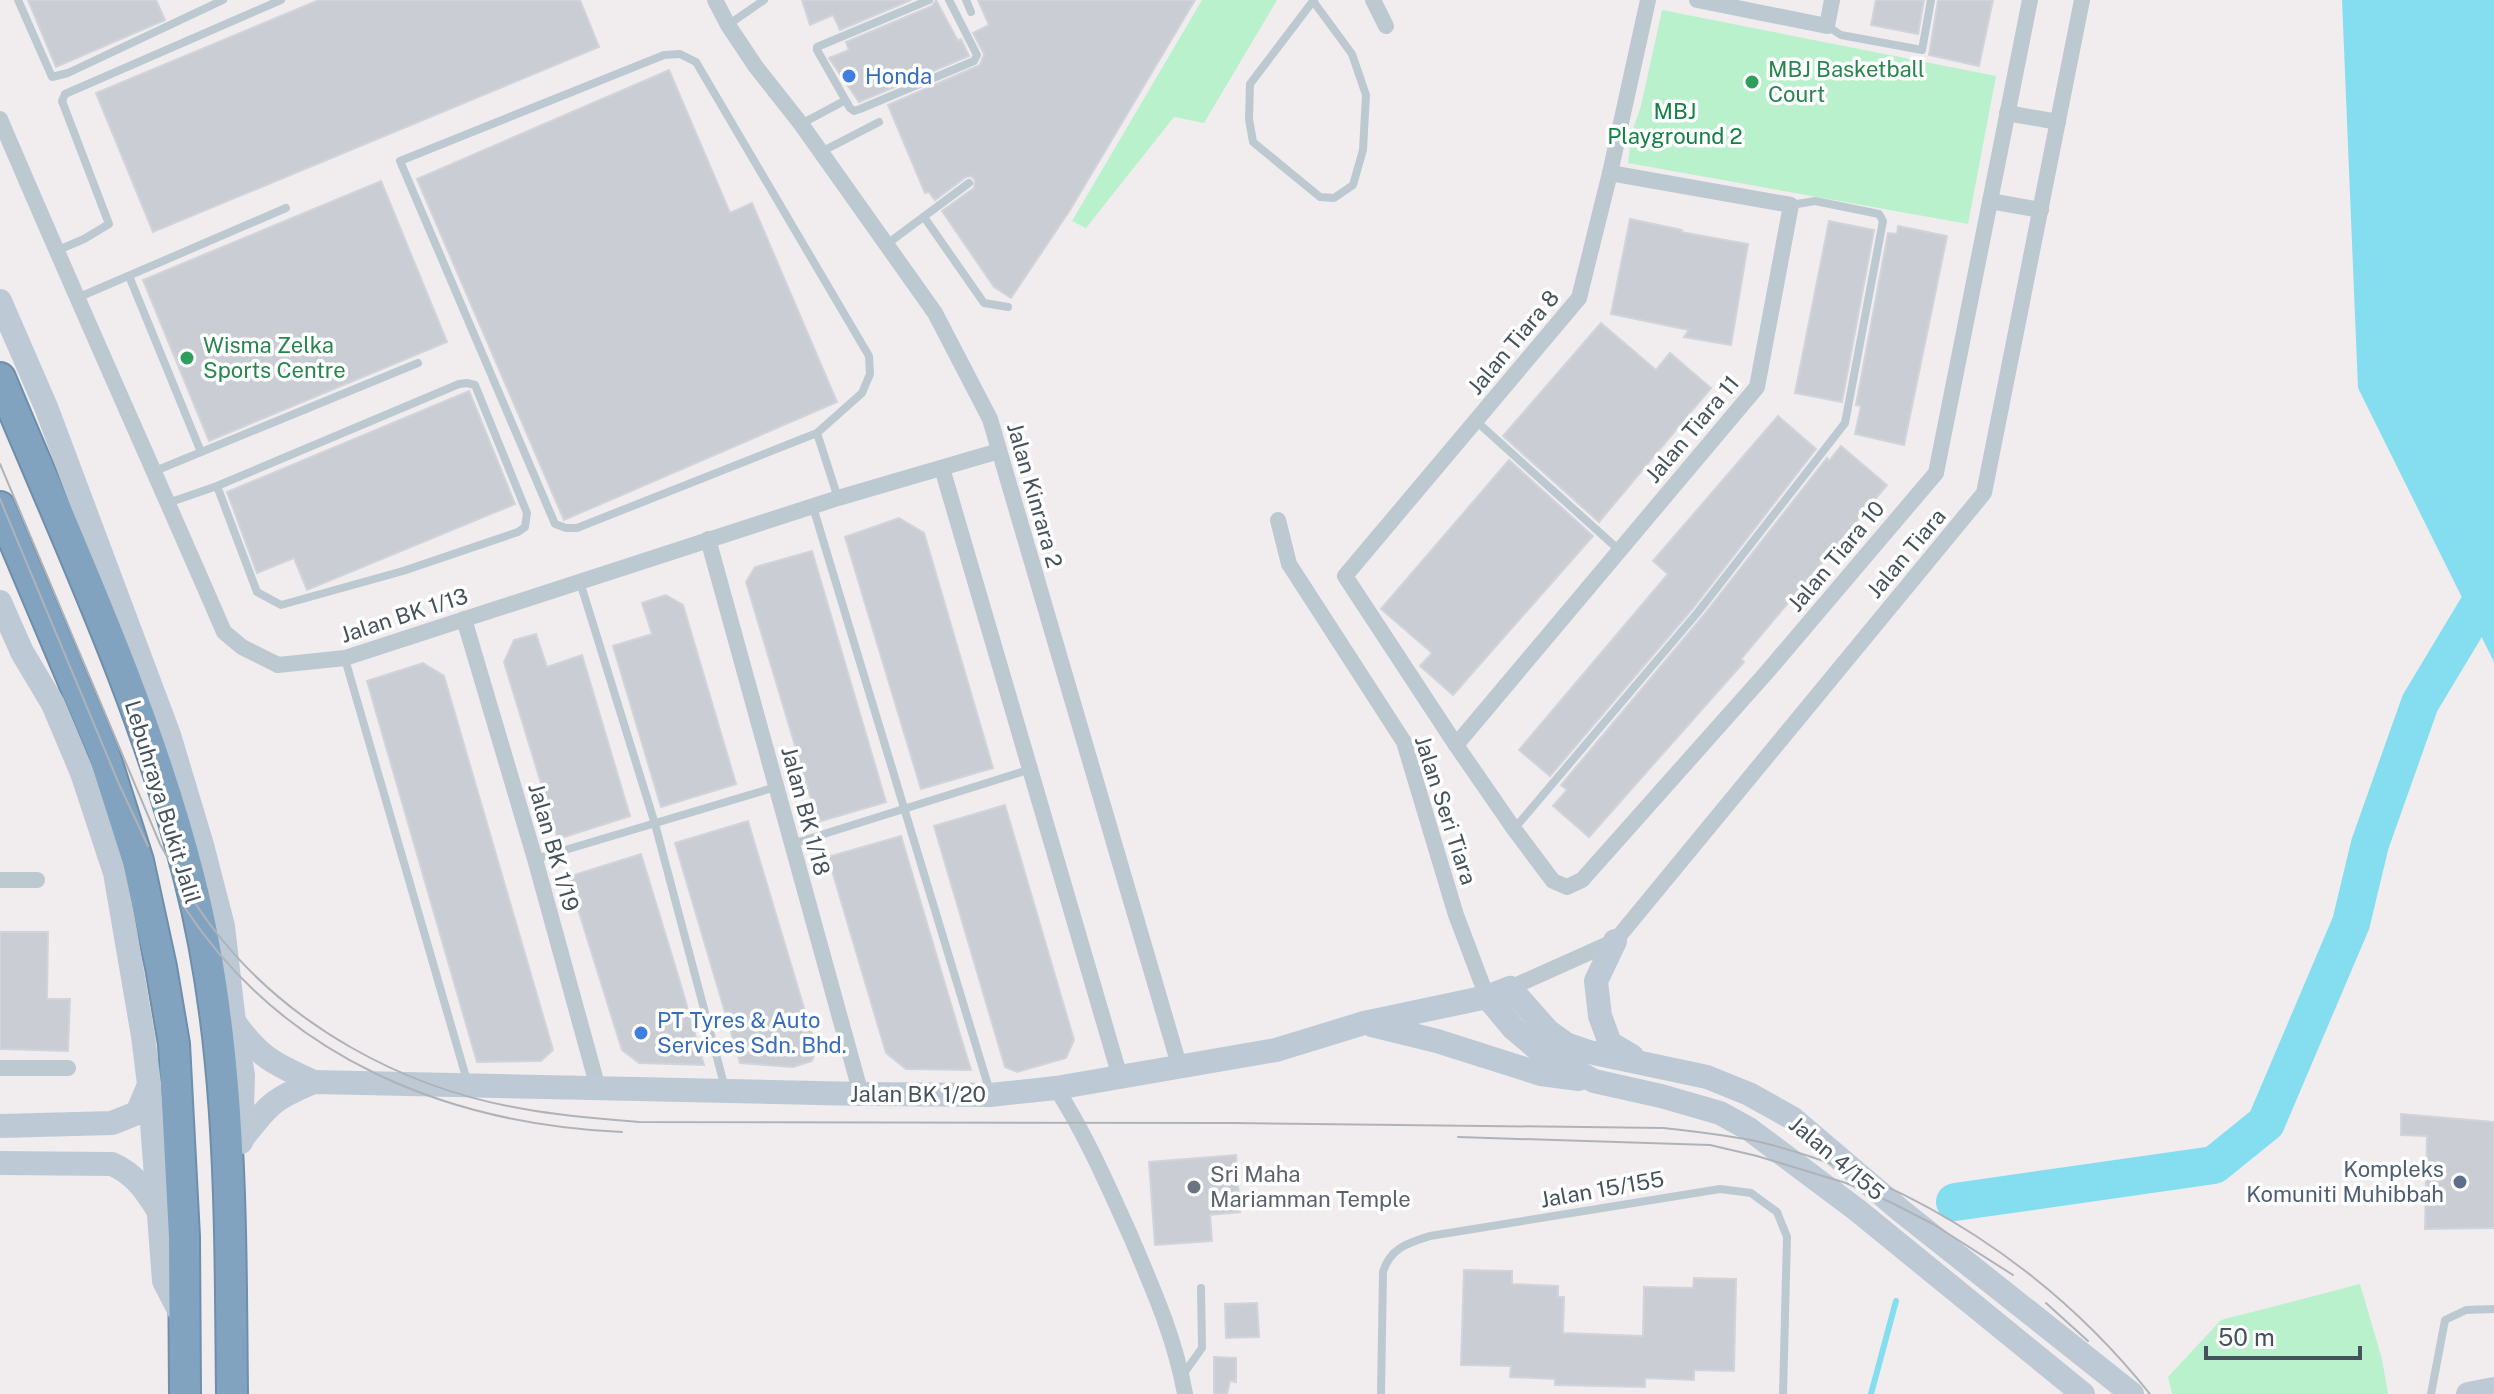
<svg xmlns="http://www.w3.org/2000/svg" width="2494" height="1394" font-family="'Public Sans',sans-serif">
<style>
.green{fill:#b9f1cc}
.water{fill:#84def0}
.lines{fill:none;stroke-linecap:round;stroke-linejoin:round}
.stream{stroke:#84def0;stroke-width:6}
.river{stroke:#84def0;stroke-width:38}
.building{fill:#cacdd3;stroke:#d1d4da;stroke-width:2}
.highway-casing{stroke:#6e8eab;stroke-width:34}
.lane{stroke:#bdc9d1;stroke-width:8}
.street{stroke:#bdc9d1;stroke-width:16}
.secondary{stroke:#bdcad6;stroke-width:24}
.highway{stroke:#82a3c0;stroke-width:30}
.tram{stroke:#afb3b9;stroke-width:2}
.shop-dot{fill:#3f7fe0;stroke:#fff;stroke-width:3}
.leisure-dot{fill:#2e9e5b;stroke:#fff;stroke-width:3}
.service-dot{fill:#5c6f8a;stroke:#fff;stroke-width:3}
.worship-dot{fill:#6b7280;stroke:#fff;stroke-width:3}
.labels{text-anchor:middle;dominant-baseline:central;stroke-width:7;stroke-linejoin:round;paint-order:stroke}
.leisure-label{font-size:22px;fill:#27864d;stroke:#fff;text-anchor:start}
.shop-label{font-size:22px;fill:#366cbe;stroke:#fff;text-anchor:start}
.park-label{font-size:22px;fill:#128145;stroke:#fff}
.street-label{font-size:22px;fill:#45525c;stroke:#fff}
.service-label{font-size:22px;fill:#4e5e75;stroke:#fff;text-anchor:end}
.worship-label{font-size:22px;fill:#5b616d;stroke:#fff;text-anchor:start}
</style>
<rect width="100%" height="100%" fill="#f1edee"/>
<!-- green -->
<g class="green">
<path d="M1202 0H1277L1204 123 1174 117 1086 228 1072 221Z"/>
<path d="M1662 10 1996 76 1968 224 1628 163 1632 132 1641 106Z"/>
<path d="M2360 1284 2382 1359 2388 1394H2172L2168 1377 2221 1320Z"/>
</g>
<!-- water -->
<path class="water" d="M2342 0H2494V662L2358 388Z"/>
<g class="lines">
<!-- stream -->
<path class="stream" d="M1871 1394 1896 1301"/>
<!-- river -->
<path class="river" d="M1955 1202 2214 1165 2266 1123 2351 923 2370 844 2420 703 2494 580"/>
</g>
<!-- building -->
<g class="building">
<path d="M28 0H156L165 20 56 67Z"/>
<path d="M319 0H580L599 47 153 232 96 93Z"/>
<path d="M802 0H911L840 30 833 15 810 25Z"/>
<path d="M936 0 958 41 961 39 969 56 859 102 829 58 849 50 846 42 932 6Z"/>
<path d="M978 0H1195L1070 210 1011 298 994 287 942 211 974 188 975 180 971 176 966 177 935 200 929 192 925 193 888 105 980 65 984 54 973 33 989 25Z"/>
<path d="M1876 0H1924L1918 34 1871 25Z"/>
<path d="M1938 0H1993L1979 66 1929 55Z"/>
<path d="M669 70 730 213 752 203 837 402 564 520 417 179Z"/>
<path d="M381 181 447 342 209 441 143 280Z"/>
<path d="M1630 219 1682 230 1681 232 1748 244 1731 345 1684 337 1689 330 1611 314Z"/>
<path d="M1829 221 1874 230 1842 402 1795 393Z"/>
<path d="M1898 226 1947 236 1904 445 1855 434 1861 406 1856 405 1888 233 1897 234Z"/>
<path d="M1601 323 1656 370 1670 353 1711 388 1599 522 1503 436Z"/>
<path d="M469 391 515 504 307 590 294 558 257 573 227 492Z"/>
<path d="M1778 416 1816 449 1693 608 1550 776 1519 750 1668 574 1653 561Z"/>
<path d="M1841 446 1887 485 1741 659 1744 662 1589 837 1553 806 1567 790 1561 785 1703 616 1827 458 1829 461Z"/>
<path d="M1509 460 1593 536 1453 695 1420 666 1432 653 1381 609Z"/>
<path d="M899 518 924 533 993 768 921 789 845 537Z"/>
<path d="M812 551 886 802 818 822 746 582 755 567Z"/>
<path d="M666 595 683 605 736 784 661 807 613 646 652 634 642 603Z"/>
<path d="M536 634 547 667 582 655 630 816 558 839 504 662 514 640Z"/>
<path d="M423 663 444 676 553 1050 541 1061 477 1062 367 681Z"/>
<path d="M1005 805 1074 1040 1066 1058 1017 1072 1005 1067 934 826Z"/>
<path d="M748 821 816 1048 812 1061 793 1067 740 1063 675 843Z"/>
<path d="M901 836 959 1031 971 1070 906 1069 886 1053 828 857Z"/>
<path d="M641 854 680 982 704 1065 639 1063 622 1050 568 877Z"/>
<path d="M0 932H48L47 999H70L68 1051 0 1049Z"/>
<path d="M2401 1114 2494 1122V1228L2425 1229 2427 1136 2401 1135Z"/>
<path d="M1236 1155 1240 1212 1210 1215 1212 1241 1155 1245 1149 1162Z"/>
<path d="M1464 1270 1512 1271V1284L1558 1286V1297H1564L1563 1333 1643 1336 1644 1287 1693 1288 1694 1278 1736 1279 1734 1371 1694 1370V1380L1645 1378V1387L1555 1385V1379L1510 1377 1511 1366 1461 1365Z"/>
<path d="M1257 1303 1259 1337 1226 1338 1225 1304Z"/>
<path d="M1214 1357 1236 1358V1382L1230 1381 1227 1394H1214Z"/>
</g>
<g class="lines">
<!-- highway casing -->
<g class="highway-casing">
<g id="highway">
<path d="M0 378C68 542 145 704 189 876 233 1045 230 1221 232 1394"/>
<path d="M0 507 103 751 138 861 161 967 174 1044 184 1237 185 1394"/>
</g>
</g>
<!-- lane -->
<g class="lane">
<path d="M18 0 52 77 68 73 223 0"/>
<path d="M929 0 817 47V50L850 108 854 111 860 109 974 61 977 55 949 0"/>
<path d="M966 0 971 12"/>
<path d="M1313 1 1352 54 1366 95 1363 150 1353 185 1334 198 1320 197 1253 142 1249 119 1250 84 1313 1 1314 0"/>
<path d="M728 25 764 0"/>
<path d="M1827 26 1841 35 1922 50 1931 0"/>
<path d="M801 124 844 101"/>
<path d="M821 152 879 122"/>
<path d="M924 217 984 303 1008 307"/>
<path d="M887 244 969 183"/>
<path d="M56 251 84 239 109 224 62 101 65 94 281 0"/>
<path d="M129 276 201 452"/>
<path d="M77 298 286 208"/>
<path d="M1476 421 1619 550"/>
<path d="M817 433 577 528H566L555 524 400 161 664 55 680 54 696 62 869 356 870 374 862 393 817 433 838 498"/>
<path d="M155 471 418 363"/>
<path d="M168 503 217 486 257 592 281 605 403 571 518 532 525 527 527 513 475 385 467 383 459 384 217 486"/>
<path d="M813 507 990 1092"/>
<path d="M580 582 655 824 725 1088"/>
<path d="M345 659 468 1084"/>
<path d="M1514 829 1698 612 1845 423 1883 221 1879 214 1815 201 1791 205"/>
<path d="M792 844 1031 769"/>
<path d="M535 859 776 787"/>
<path d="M1182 1376 1202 1348 1201 1288"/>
<path d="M1381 1394 1383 1272C1390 1248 1408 1243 1430 1236L1720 1189 1751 1193 1777 1212 1787 1237 1783 1394"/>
<path d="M2431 1394 2445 1320 2466 1310 2494 1309"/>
</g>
<!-- street -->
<g class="street">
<path d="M715 0 728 25 756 67 801 124 935 313 990 419 1179 1065"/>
<path d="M1373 0 1386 26"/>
<path d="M1648 0 1610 173 1579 298 1345 576 1456 745 1514 829 1553 881 1567 887 1582 880 1767 672 1936 473 2030 0"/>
<path d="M1697 0 1827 26 1832 0"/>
<path d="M2007 113 2058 122"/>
<path d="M0 119C73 291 150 461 224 632L242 647 278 665 345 658 838 498 999 451"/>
<path d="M1990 201 2041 210"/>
<path d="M942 468 1120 1077"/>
<path d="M1278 520 1289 564 1404 742 1456 915 1487 997"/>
<path d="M708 539 861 1094"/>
<path d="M464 619 535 859 598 1088"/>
<path d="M1456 745 1757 387 1791 205 1610 173"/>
<path d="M0 880H37"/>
<path d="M1510 988 1615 941 1984 493 2082 0"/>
<path d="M0 1068H68"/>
<path d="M1056 1088C1086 1135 1108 1186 1131 1237 1153 1289 1175 1338 1185 1394"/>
</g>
<!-- secondary -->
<g class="secondary">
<path d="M0 301 46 407 169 735 202 845 223 926 234 1022 243 1075 241 1142"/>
<path d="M0 602 22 652 53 704 82 773 115 873 143 1036 149 1084 164 1281 183 1318"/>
<path d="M1615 941 1596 981 1600 1016 1610 1043 1632 1056"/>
<path d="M1487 997 1513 1028 1540 1051 1594 1081 1661 1096 1720 1113 1749 1129 1857 1210 2083 1394"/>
<path d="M235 1023C261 1059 275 1064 314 1082"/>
<path d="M1372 1025 1437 1041 1541 1074 1579 1079"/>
<path d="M0 1126 112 1123 137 1113 149 1085"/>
<path d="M242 1139C269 1104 273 1099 314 1082L861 1094 990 1095 1056 1088 1276 1050 1364 1023 1487 997 1510 988 1548 1031 1566 1044 1589 1052 1707 1077 1749 1094 1792 1118 1900 1210 2132 1394"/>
<path d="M0 1163 112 1164C135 1174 146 1191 159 1212"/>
<path d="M2468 1394 2494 1389"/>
</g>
<!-- highway -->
<use href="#highway" class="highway"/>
<!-- tram -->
<g class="tram">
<path d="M0 464 160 844C176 873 192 901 212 927 286 1025 404 1089 524 1109 562 1116 601 1119 639 1122L1234 1123 1664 1128C1696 1132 1728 1135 1760 1142 1914 1180 2051 1270 2150 1394"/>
<path d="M0 499 119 784 148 846"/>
<path d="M185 908C284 1058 447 1124 622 1132"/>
<path d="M1458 1137 1710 1145 1757 1156 1846 1183 1890 1202 1933 1224 2013 1275"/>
<path d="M2046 1303 2088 1341"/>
</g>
</g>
<!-- markers -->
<g class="shop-dot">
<circle cx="849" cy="76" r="8"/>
<circle cx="641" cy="1033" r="8"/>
</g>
<g class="leisure-dot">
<circle cx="1752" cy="82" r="8"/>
<circle cx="187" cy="358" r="8"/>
</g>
<circle class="service-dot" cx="2460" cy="1182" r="8"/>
<circle class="worship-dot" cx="1194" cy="1187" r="8"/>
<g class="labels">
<!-- leisure labels -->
<g class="leisure-label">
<text x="1768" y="69">MBJ Basketball<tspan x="1768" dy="25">Court</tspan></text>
<text x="203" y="345">Wisma Zelka<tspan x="203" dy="25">Sports Centre</tspan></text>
</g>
<!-- shop labels -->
<g class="shop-label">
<text x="865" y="76">Honda</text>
<text x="657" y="1020">PT Tyres &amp; Auto<tspan x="657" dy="25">Services Sdn. Bhd.</tspan></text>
</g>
<!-- park labels -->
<g class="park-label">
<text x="1675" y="111">MBJ<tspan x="1675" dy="25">Playground 2</tspan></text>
</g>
<!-- street labels -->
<g class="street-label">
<text transform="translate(1513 342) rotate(-50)">Jalan Tiara 8</text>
<text transform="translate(1692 429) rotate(-50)">Jalan Tiara 11</text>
<text transform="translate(1035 495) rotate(74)">Jalan Kinrara 2</text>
<text transform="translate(1906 553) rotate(-50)">Jalan Tiara</text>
<text transform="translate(1836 556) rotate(-50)">Jalan Tiara 10</text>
<text transform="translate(404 615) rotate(-18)">Jalan BK 1/13</text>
<text transform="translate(163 802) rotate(73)">Lebuhraya Bukit Jalil</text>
<text transform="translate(1446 810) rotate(72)">Jalan Seri Tiara</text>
<text transform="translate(806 811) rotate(75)">Jalan BK 1/18</text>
<text transform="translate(554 847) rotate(74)">Jalan BK 1/19</text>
<text x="918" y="1094">Jalan BK 1/20</text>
<text transform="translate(1837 1158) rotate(40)">Jalan 4/155</text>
<text transform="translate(1602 1189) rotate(-10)">Jalan 15/155</text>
</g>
<!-- service labels -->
<g class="service-label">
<text x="2444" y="1169">Kompleks<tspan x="2444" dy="25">Komuniti Muhibbah</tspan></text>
</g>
<!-- worship labels -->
<g class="worship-label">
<text x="1210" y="1174">Sri Maha<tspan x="1210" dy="25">Mariamman Temple</tspan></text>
</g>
</g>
<!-- scale -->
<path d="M2206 1346v12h154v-12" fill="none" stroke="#45525c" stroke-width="4"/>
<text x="2218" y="1346" font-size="24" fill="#45525c" stroke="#ffffff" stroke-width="6" paint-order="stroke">50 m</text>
</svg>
